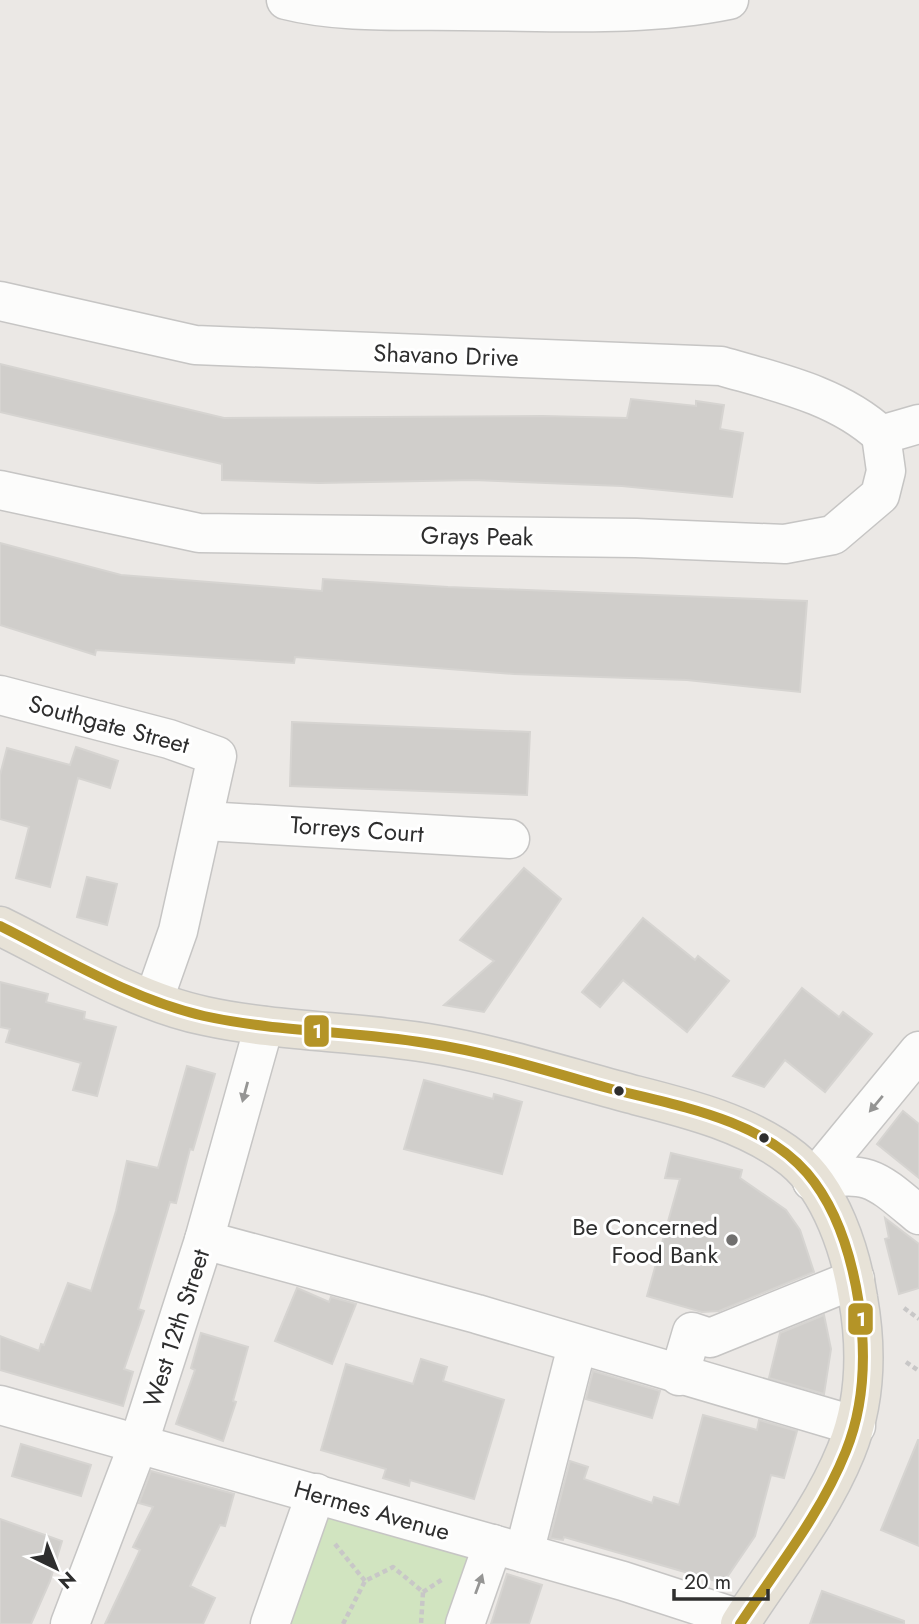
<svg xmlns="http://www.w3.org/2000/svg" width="919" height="1624" font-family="Jost,sans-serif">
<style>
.green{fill:#d1e4c0}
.building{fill:#d0cecb;stroke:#d6d4d1;stroke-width:2}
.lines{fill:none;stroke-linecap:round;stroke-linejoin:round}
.minor-casing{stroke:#c6c5c4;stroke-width:41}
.major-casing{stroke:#c6c5c4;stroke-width:41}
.path{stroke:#c8c7c7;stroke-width:4.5;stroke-dasharray:5 3.5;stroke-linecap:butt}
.minor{stroke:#fcfcfb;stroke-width:38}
.major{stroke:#e7e2d7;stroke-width:38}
.bus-1-casing{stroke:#fff;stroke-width:16}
.bus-1{stroke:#b49427;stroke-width:10}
.oneway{fill:#959594}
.bus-dot{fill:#2e2e2e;stroke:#fff;stroke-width:2.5}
.poi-dot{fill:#706f6e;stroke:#fff;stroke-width:2.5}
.labels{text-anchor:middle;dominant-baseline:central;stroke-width:6;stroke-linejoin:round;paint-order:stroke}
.street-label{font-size:24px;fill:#2e2e2e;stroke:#fff}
.poi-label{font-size:24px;fill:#2e2e2e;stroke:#fff;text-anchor:end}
.line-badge{stroke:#fff;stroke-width:2.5}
.badge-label{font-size:19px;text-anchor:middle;font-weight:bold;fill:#fff}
</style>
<rect width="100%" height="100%" fill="#ebe8e5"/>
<!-- green -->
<path class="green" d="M316 1493 493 1544 465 1624H270Z"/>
<!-- building -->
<g class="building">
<path d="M0 364 224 418 543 416 627 418 631 399 696 406V401L724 405 720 429 743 433 732 497 622 486 474 480 319 483 222 480V464L0 412Z"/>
<path d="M0 543 121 575 322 591 323 579 448 587 807 601 800 692 687 680 514 674 295 657 294 663 96 650 95 655 0 625Z"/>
<path d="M292 722 530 732 527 795 290 786Z"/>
<path d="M76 747 118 761 110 788 78 778 50 887 16 878 29 827 0 819V775L7 748 70 765Z"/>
<path d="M524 868 561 899 484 1012 444 1005 494 961 460 940Z"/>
<path d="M87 877 117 884 107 925 77 917Z"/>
<path d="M643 918 695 960 698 956 729 981 687 1032 623 980 600 1007 582 992Z"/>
<path d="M0 982 48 994 46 1002 85 1012 84 1019 116 1027 97 1096 73 1090 81 1063 6 1042 10 1029 0 1027Z"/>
<path d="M802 988 839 1017 843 1012 872 1034 825 1092 785 1060 764 1087 733 1076Z"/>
<path d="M187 1066 215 1074 193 1150 190 1149 176 1203 170 1202 138 1309 144 1311 124 1369 133 1372 123 1406 0 1370V1336L39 1351 41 1344 44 1345 68 1283 91 1291 116 1211 127 1161 158 1168Z"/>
<path d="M424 1080 493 1099 494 1094 522 1102 502 1174 404 1149Z"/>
<path d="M903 1111 919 1124V1178L877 1144Z"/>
<path d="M671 1153 742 1170 740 1178 786 1210 800 1230 814 1272 719 1311 702 1312 647 1296 680 1179 665 1178Z"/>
<path d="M885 1218 919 1244V1288L899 1294 885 1239 889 1238Z"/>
<path d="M297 1288 329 1302 331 1297 356 1304 332 1364 275 1341Z"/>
<path d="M824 1315 831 1349 824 1394 769 1378 780 1333Z"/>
<path d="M201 1333 248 1347 233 1401 236 1402 223 1441 176 1424 195 1370 191 1368Z"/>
<path d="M421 1359 447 1367 443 1381 504 1400 474 1499 410 1480 409 1486 383 1478 386 1469 321 1450 346 1364 413 1384Z"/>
<path d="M593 1371 660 1391 652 1418 586 1399Z"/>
<path d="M703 1415 757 1430 759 1420 797 1431 784 1478 771 1475 755 1536 723 1583 564 1537 563 1540 550 1538 570 1461 588 1467 584 1479 652 1503 654 1497 679 1505Z"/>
<path d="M918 1440H919V1546L881 1530Z"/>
<path d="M21 1444 91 1465 81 1496 12 1476Z"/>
<path d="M151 1471 234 1494 225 1526 220 1525 190 1586 215 1598 203 1624H105L140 1550 133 1547 153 1507 139 1503Z"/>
<path d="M0 1519 62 1541 50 1581 31 1624H0Z"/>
<path d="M507 1574 542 1585 529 1624H491Z"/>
<path d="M822 1591 904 1621V1624H810Z"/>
</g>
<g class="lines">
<!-- minor casing -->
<g class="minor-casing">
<g id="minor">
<path d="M286 0C341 14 405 10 462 11 551 11 641 18 729 0"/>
<path d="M0 301 195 345 721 366C776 382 838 395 881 435"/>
<path d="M881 435 919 424"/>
<path d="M0 490 199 533 636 538 785 544 833 535 880 495 886 471 881 435"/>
<path d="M0 695 169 739 217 756 178 931 154 999"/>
<path d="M205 821 510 839"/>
<path d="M812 1181 919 1051"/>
<path d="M812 1181C868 1169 876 1179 919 1215"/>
<path d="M204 1240 477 1314 856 1426"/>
<path d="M679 1376 692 1332 710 1338 855 1279"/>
<path d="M0 1405 623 1581 743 1620"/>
<path d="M524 1553 577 1346"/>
<path d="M70 1624 138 1445 204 1240 264 1026"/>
<path d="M270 1624 316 1493"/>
<path d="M465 1624 493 1544"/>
</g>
</g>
<!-- major casing -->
<g class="major-casing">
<path id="major" d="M0 926C63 957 136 1002 205 1016 278 1032 353 1031 427 1043 496 1054 563 1076 631 1094 686 1108 748 1123 793 1159 831 1190 851 1252 858 1298 867 1349 866 1402 846 1451 821 1513 776 1568 740 1624"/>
</g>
<!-- path -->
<g class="path">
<path d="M904 1308 919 1319"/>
<path d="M906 1362 919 1371"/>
<path d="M335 1544 365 1581"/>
<path d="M423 1592 443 1579"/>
<path d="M343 1624 365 1581 393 1567 423 1592 421 1624"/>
</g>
<!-- minor -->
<use href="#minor" class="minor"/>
<!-- major -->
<use href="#major" class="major"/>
<!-- bus-1 casing -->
<g class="bus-1-casing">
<path id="bus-1" d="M0 926C66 959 131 999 204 1016 277 1032 353 1031 426 1043 487 1052 545 1070 604 1087 671 1105 759 1117 807 1173 838 1209 852 1258 859 1304 866 1353 865 1404 846 1451 821 1514 777 1568 740 1624"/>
</g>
<!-- bus-1 -->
<use href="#bus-1" class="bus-1"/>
</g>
<!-- one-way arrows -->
<defs><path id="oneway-solid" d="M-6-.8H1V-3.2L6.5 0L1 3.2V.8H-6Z" transform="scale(1.75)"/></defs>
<g class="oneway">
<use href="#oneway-solid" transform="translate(245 1092) rotate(105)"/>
<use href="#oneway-solid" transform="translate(876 1104) rotate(130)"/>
<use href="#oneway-solid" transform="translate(479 1584) rotate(-70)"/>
</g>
<!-- markers -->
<g class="bus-dot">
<circle cx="619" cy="1091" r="6"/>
<circle cx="764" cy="1138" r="6"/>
</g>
<circle class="poi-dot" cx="732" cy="1240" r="7"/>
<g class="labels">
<!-- street labels -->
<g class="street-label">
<text transform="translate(446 355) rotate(2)">Shavano Drive</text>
<text transform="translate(477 536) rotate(1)">Grays Peak</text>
<text transform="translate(109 724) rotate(15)">Southgate Street</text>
<text transform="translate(357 829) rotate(4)">Torreys Court</text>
<text transform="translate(176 1328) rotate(-72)">West 12th Street</text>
<text transform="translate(372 1510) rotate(16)">Hermes Avenue</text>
</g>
<!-- poi labels -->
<g class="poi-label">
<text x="718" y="1226">Be Concerned<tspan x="718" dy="28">Food Bank</tspan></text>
</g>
</g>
<g class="line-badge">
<rect x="303" y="1014" width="27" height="34" rx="7" fill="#b49427"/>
<rect x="847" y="1302" width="27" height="34" rx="7" fill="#b49427"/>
</g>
<g class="badge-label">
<text x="317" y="1038">1</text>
<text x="861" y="1326">1</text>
</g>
<!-- north arrow -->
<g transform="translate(56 1568) rotate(137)" stroke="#ffffff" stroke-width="5" paint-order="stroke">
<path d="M0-5L12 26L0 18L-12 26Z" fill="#2e2e2e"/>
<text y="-10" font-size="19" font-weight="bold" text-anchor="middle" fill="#2e2e2e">N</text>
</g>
<!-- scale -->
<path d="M674 1589v10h94v-10" fill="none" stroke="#2e2e2e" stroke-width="3.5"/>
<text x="684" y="1589" font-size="21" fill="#2e2e2e" stroke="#ffffff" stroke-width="5" paint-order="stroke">20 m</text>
</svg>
